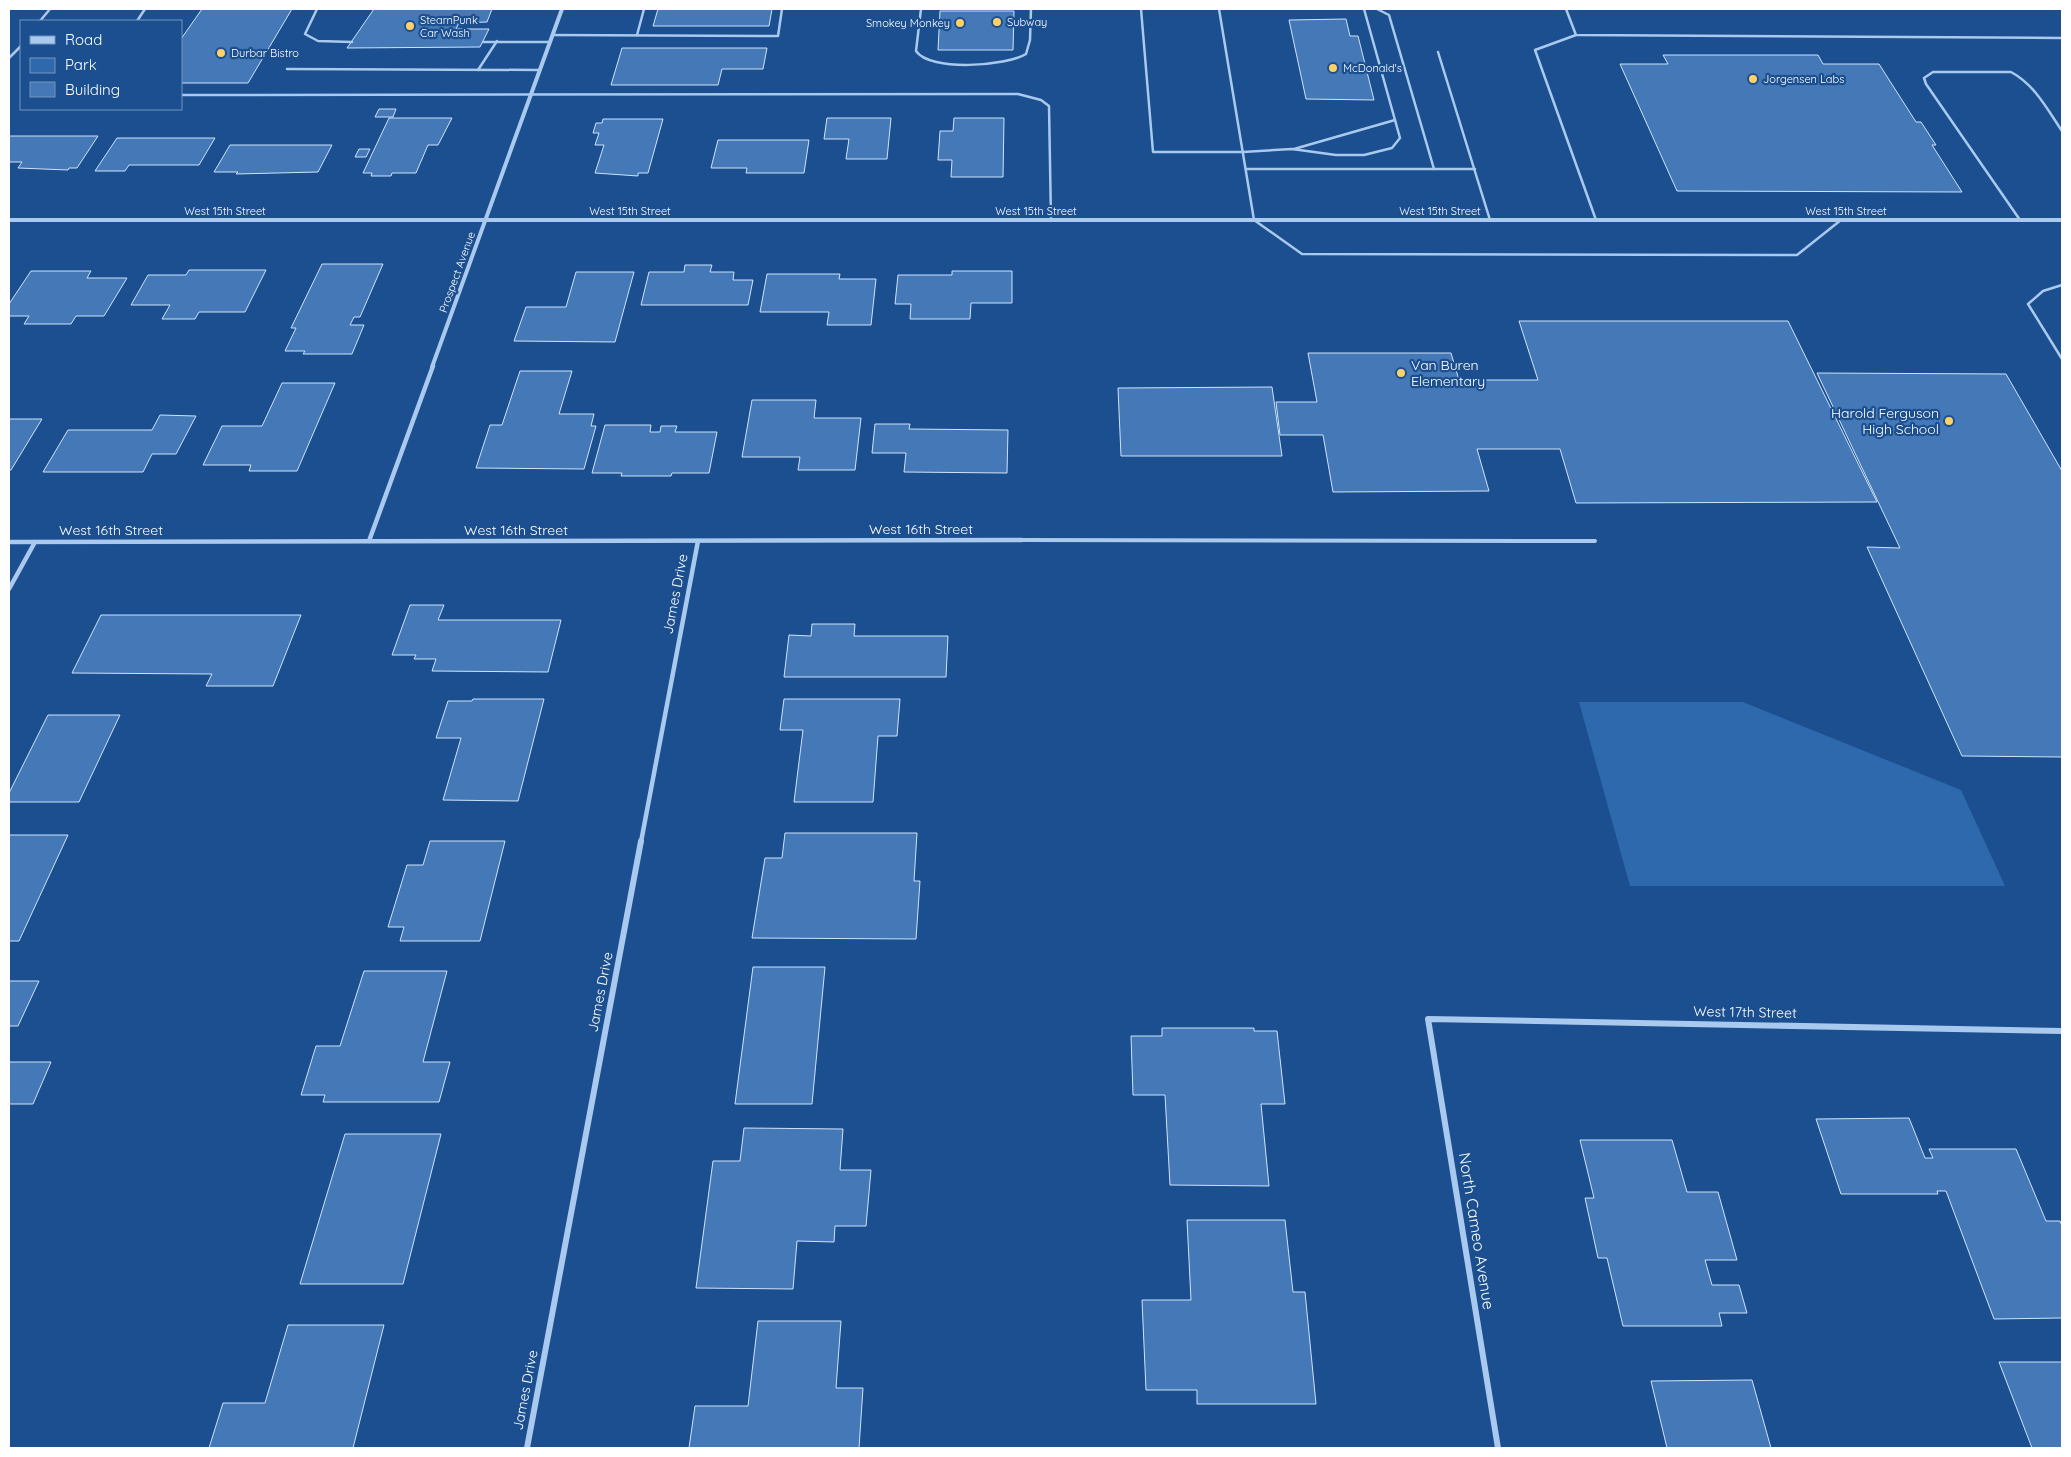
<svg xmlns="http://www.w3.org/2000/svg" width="2071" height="1457" font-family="Quicksand,sans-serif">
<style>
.green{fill:#2e69ad}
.building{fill:#4478b7;stroke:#cfe3fa}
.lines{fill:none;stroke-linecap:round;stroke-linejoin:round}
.lane-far1{stroke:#a9c9ee;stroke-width:2.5}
.lane{stroke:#a9c9ee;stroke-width:4}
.street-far2{stroke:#a9c9ee;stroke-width:4}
.street-far1{stroke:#a9c9ee;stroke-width:4.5}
.street{stroke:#a9c9ee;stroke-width:6}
.poi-dot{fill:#ffd166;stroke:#1b4f8f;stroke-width:2}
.labels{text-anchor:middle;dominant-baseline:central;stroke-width:4.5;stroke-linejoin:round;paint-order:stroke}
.far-poi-label{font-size:11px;fill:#fff;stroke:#1b4f8f;text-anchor:start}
.far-street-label{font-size:11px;fill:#fff;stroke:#1b4f8f}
.poi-label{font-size:14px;fill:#fff;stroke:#1b4f8f;text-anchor:start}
.street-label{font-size:14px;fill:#fff;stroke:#1b4f8f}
.near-street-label{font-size:16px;fill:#fff;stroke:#1b4f8f}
</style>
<rect width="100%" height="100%" fill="#1b4f8f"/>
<!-- green -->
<path class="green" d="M1579 702H1743L1961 790 2005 886H1630Z"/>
<!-- building -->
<g class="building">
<path d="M202 9H292L248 83H181V39Z"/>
<path d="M374 9H492L487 22 459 23 456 29H489L480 47 347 48Z"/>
<path d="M658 9H772L769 26H653Z"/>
<path d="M940 11H1014L1013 50H938Z"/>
<path d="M1346 19 1350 36H1358L1374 100 1306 99 1289 20Z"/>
<path d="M622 48H767L763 69H722L718 85H611Z"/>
<path d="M1663 55H1818L1823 64H1879L1916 122H1921L1936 145H1932L1962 192 1677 191 1620 64H1668Z"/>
<path d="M379 109H396L393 117H375Z"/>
<path d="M389 118H452L438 145H428L416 173H392L391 176H371L372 173H363Z"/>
<path d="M827 118H891L887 159H846L849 139H824Z"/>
<path d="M954 118H1004L1003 177H951L952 160H938L940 131H953Z"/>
<path d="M603 119H663L648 173H638V176L595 173 604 145H595L599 133H593L596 123H602Z"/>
<path d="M9 136H98L77 168H69L68 170 18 168 22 162H9Z"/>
<path d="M117 138H215L199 165H129L125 171H95Z"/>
<path d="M718 140H809L804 173H746L747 168H711Z"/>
<path d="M230 145H332L318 172 236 174 238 172H214Z"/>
<path d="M359 149H370L366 157H355Z"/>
<path d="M322 264H383L360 317H354L350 325H364L352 354H303L305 351H285L296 328H291Z"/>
<path d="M685 265H712L710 272H734L733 280H753L748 305H641L649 272H684Z"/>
<path d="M189 270H266L245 312H199L195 319H162L170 305H131L148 275H186Z"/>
<path d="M31 271H91L87 278H127L104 316H76L71 324H24L29 316H9V304Z"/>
<path d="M952 271H1012V303H971L970 319H910L911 304H895L898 275H952Z"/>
<path d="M576 272H634L615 342 514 341 526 307H566Z"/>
<path d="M767 274H840L839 279H876L871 325H827L829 312H760Z"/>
<path d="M1519 321H1788L1877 502 1576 503 1560 449H1477L1489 491 1333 492 1323 435H1280L1276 402H1317L1308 353H1451L1459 380H1538Z"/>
<path d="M520 371H572L559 414H594L591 426H596L584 469 476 468 490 425H502Z"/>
<path d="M1817 373 2006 374 2062 471V757L1962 756 1867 547 1900 548Z"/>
<path d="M282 383H335L297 471H249L251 465H203L222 426H262Z"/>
<path d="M1272 387 1282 456H1121L1118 388Z"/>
<path d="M752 400H816L814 418H861L855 470H798L800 457H742Z"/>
<path d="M160 415 196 416 176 454H152L143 472H43L68 430H152Z"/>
<path d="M9 419H42L11 470H9Z"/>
<path d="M875 424H910L909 429 1008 430 1007 473 904 472 906 453H872Z"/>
<path d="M605 425H651L650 432H660L661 426H677L675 432H717L709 473H672L671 476H621L622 473H592Z"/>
<path d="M410 605H444L438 620H561L548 672 432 671 436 659H414L416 655H392Z"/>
<path d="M101 615H301L273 686H206L212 674 72 673Z"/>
<path d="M812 624H855L854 636H948L946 677H784L789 635 811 636Z"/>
<path d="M473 699H544L518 801 443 800 461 738H436L448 701H472Z"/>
<path d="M784 699H900L897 736H878L873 802H794L803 730H780Z"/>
<path d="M48 715H120L79 802H9V793Z"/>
<path d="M785 833H917L914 881H920L916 939 752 938 765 858H782Z"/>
<path d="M9 835H68L19 941H9Z"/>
<path d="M430 841H505L480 941H400L404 927H388L407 865H423Z"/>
<path d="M753 967H825L812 1104H735Z"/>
<path d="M364 971H447L423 1062H450L439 1102H323L325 1095H301L316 1046H340Z"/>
<path d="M9 981H39L18 1026H9Z"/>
<path d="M1162 1028H1254V1031H1277L1285 1104H1261L1269 1186 1170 1185 1165 1095H1133L1131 1036H1162Z"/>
<path d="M9 1062H51L33 1104H9Z"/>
<path d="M1909 1118 1925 1158H1933L1929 1149H2016L2046 1221H2060L2062 1226V1318L1994 1319 1946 1191H1937L1938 1194H1841L1816 1119Z"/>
<path d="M744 1128 843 1129 840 1170H871L866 1226H835L834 1242 797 1241 793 1289 696 1288 713 1161H740Z"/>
<path d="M345 1134H441L403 1284H300Z"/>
<path d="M1580 1140H1672L1687 1192H1718L1737 1260H1705L1712 1285H1739L1747 1313H1719L1722 1326H1623L1607 1258H1598L1585 1198H1594Z"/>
<path d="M1187 1220H1285L1293 1292H1305L1316 1404H1197V1390H1146L1142 1300H1191Z"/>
<path d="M758 1321H841L836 1388H863L859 1448H689L695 1406H748Z"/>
<path d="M288 1325H384L353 1448H209L223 1403H265Z"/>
<path d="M1999 1362H2062V1448H2032Z"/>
<path d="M1752 1380 1771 1448H1667L1651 1381Z"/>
</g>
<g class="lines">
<!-- lane-far1 -->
<g class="lane-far1">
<path d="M317 9 305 34 318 41 352 42"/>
<path d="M921 9 916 51C930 72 1007 66 1026 54L1030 40 1031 9"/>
<path d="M1141 9 1153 152H1243L1292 149 1336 155H1364L1392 148 1400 138 1364 9"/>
<path d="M1219 9 1254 220 1302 254 1797 255 1841 220"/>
<path d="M1377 9 1389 15 1434 169"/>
<path d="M1566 9 1576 35 2062 38"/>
<path d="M40 21 50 9"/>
<path d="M137 21 145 9"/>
<path d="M552 35 778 36 782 9"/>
<path d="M637 35 644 9"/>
<path d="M1576 35 1535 50 1596 220"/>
<path d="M483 42H550"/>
<path d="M1438 52 1490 220"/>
<path d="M9 58 21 46"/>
<path d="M287 69 540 70"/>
<path d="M478 70 497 41"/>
<path d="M181 95 1018 94 1041 100 1049 106 1051 220"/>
<path d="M1294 149 1395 120"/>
<path d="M1246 169H1475"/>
<path d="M2020 220 1926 84 1924 78 1933 72H2011C2035 85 2047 109 2062 131"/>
<path d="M2062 285 2043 291 2028 304 2062 359"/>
</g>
<!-- lane -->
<path class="lane" d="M1022 540 1595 541"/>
<!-- street-far2 -->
<g class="street-far2">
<path d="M9 220H2062"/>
<path d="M432 367 562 9"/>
</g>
<!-- street-far1 -->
<g class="street-far1">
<path d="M369 541 433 366"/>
<path d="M9 542 1022 540"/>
<path d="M9 589 35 542"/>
<path d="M641 842 698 541"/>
</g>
<!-- street -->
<g class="street">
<path d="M527 1448 641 841"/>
<path d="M1498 1448 1428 1019 2062 1031"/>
</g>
</g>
<!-- markers -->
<g class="poi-dot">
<circle cx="997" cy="22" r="5"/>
<circle cx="960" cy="23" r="5"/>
<circle cx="410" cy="26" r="5"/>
<circle cx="221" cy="53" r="5"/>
<circle cx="1333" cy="68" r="5"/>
<circle cx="1753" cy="79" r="5"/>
<circle cx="1401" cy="373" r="5"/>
<circle cx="1949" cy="421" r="5"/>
</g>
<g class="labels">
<!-- far-poi labels -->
<g class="far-poi-label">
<text x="420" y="20">SteamPunk<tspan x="420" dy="13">Car Wash</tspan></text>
<text x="1007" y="22">Subway</text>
<text x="950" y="23" text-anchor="end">Smokey Monkey</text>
<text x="231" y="53">Durbar Bistro</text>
<text x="1343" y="68">McDonald's</text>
<text x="1763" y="79">Jorgensen Labs</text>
</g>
<!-- far-street labels -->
<g class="far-street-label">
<text x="225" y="211">West 15th Street</text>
<text x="630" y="211">West 15th Street</text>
<text x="1036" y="211">West 15th Street</text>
<text x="1440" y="211">West 15th Street</text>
<text x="1846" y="211">West 15th Street</text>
<text transform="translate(457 272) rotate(-70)">Prospect Avenue</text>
</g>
<!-- poi labels -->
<g class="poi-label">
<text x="1411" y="365">Van Buren<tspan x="1411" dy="16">Elementary</tspan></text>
<text x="1939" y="413" text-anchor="end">Harold Ferguson<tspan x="1939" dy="16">High School</tspan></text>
</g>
<!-- street labels -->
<g class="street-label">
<text x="921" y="529">West 16th Street</text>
<text x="111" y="530">West 16th Street</text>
<text x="516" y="530">West 16th Street</text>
<text transform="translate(675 594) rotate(-79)">James Drive</text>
<text transform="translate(600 992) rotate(-79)">James Drive</text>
<text transform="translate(1745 1012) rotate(1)">West 17th Street</text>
<text transform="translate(525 1390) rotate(-79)">James Drive</text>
</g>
<!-- near-street labels -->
<g class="near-street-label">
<text transform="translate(1477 1231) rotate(81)">North Cameo Avenue</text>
</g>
</g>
<!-- border -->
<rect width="2071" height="1457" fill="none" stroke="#ffffff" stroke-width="20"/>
<!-- legend -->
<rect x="20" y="20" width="162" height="90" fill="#1b4f8f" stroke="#7695bc"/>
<rect x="30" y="36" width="25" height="8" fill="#a9c9ee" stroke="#7695bc"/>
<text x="65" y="45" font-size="15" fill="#ffffff">Road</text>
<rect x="30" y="58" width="25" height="15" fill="#2e69ad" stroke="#7695bc"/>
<text x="65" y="70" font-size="15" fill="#ffffff">Park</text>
<rect x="30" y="82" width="25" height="15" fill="#4478b7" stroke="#7695bc"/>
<text x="65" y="95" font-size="15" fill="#ffffff">Building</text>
</svg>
